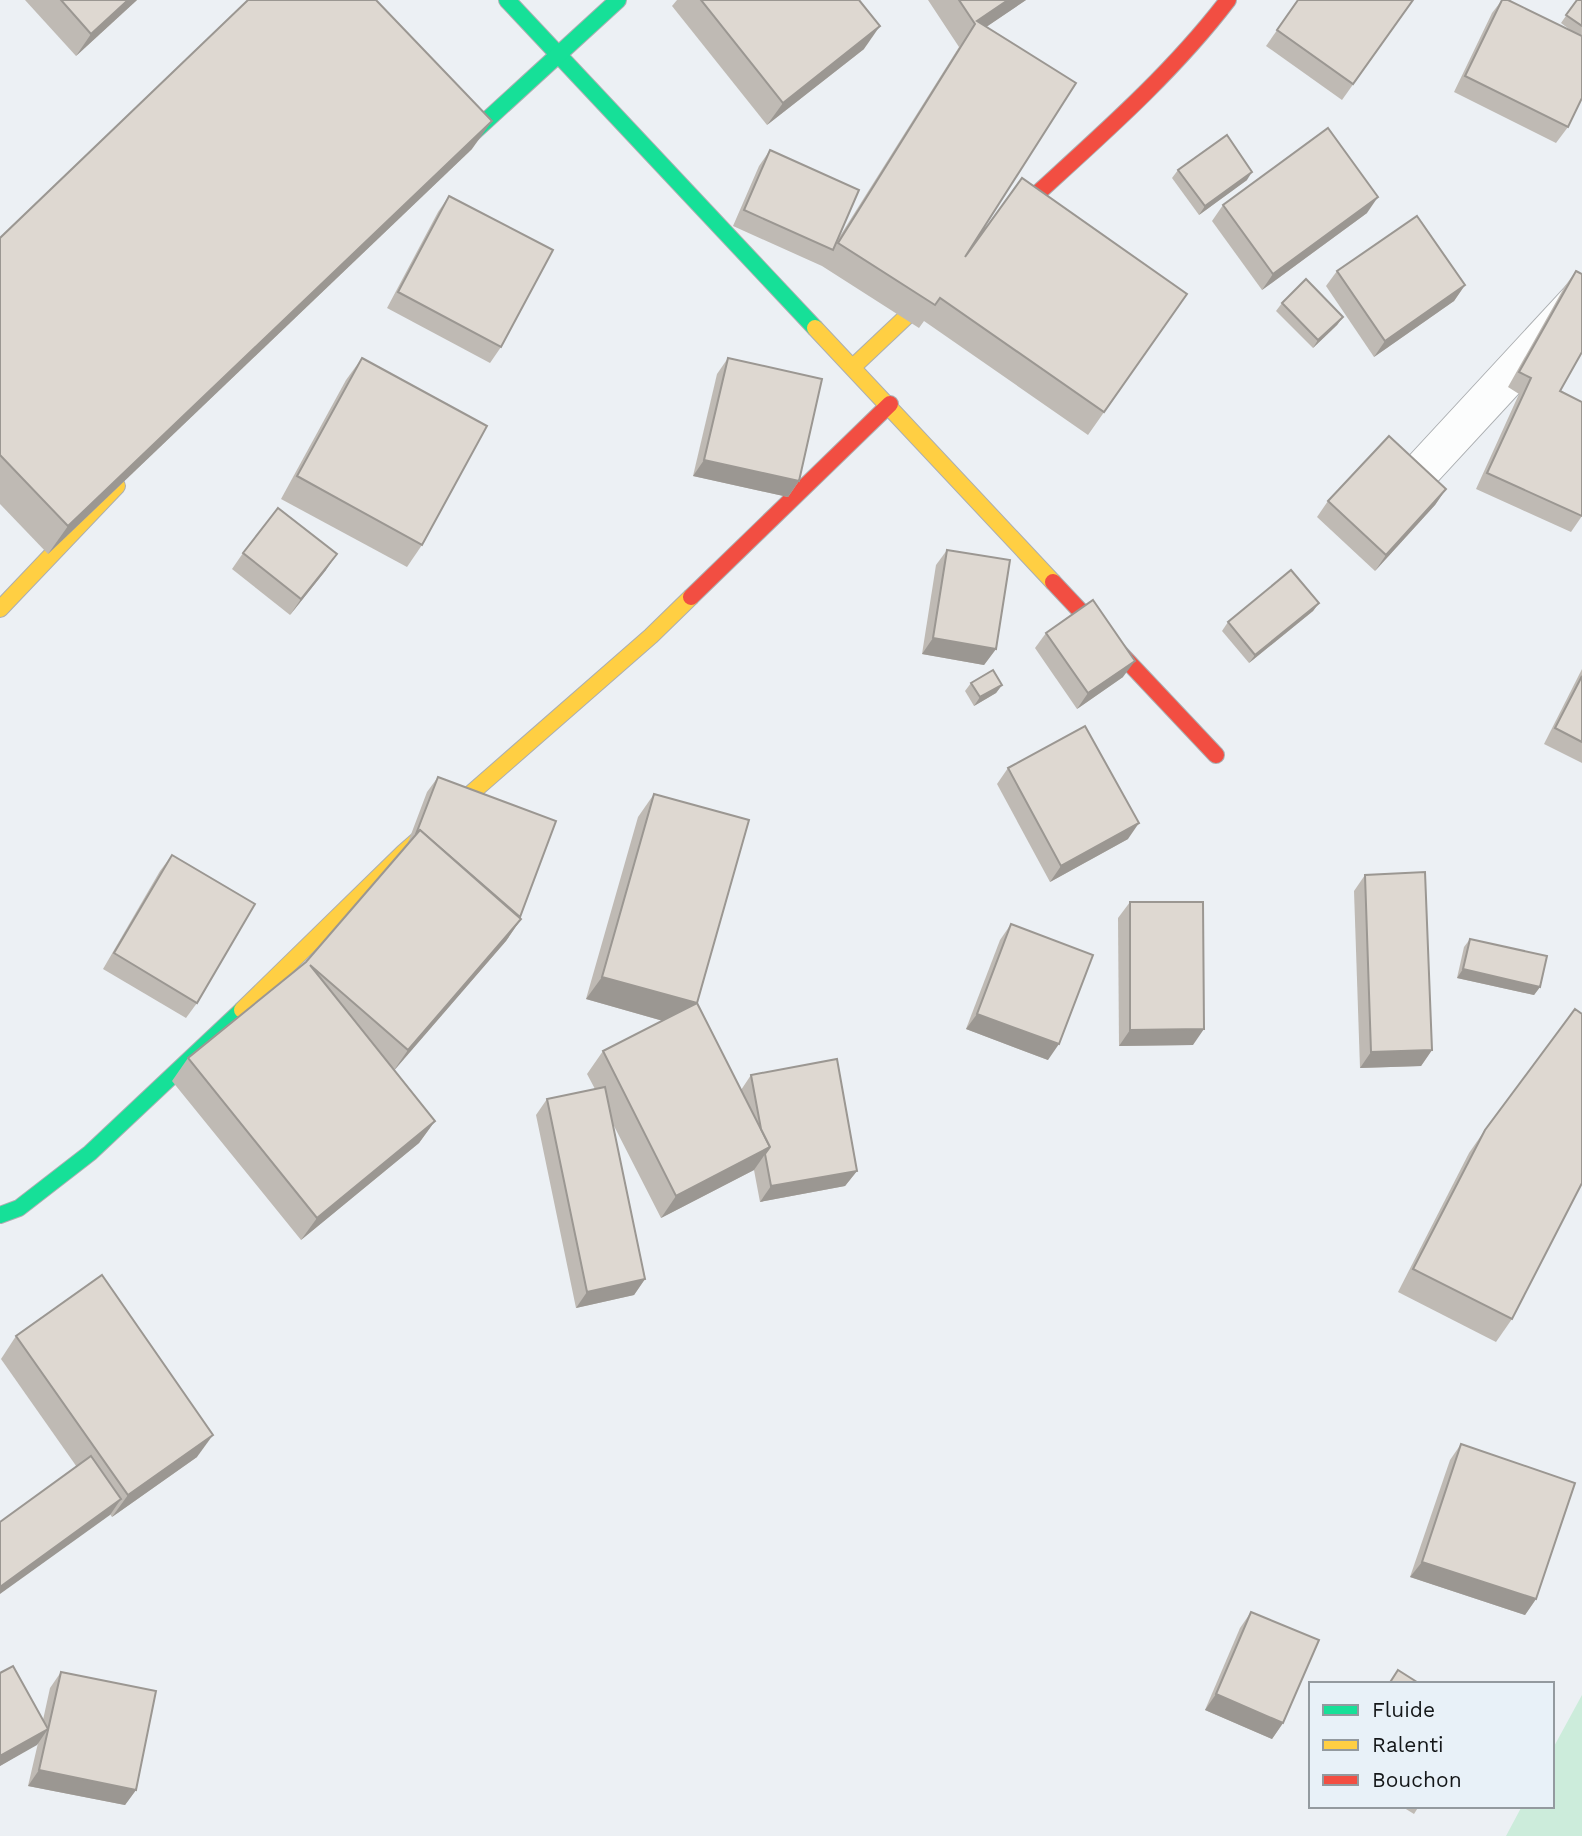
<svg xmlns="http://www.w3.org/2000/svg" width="1582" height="1836" font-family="'Work Sans',sans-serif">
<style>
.green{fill:#ccecdb}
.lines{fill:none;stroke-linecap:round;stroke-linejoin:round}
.street-casing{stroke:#abaeb1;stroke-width:40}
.fast-casing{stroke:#abaeb1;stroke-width:18}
.slow-casing{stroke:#abaeb1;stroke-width:18}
.jam-casing{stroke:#abaeb1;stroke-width:18}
.street{stroke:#fcfdfd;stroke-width:38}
.fast{stroke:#16e098;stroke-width:16}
.slow{stroke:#ffcf43;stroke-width:16}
.jam{stroke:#f24e42;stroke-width:16}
.wall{fill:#bfbab4}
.shaded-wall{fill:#9b9792}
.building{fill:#ded8d1;stroke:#9b9792;stroke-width:2}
</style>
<rect width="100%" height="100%" fill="#ecf0f4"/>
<!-- green -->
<path class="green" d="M1582 1695V1836H1506L1522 1806H1552V1750Z"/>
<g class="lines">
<!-- street casing -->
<g class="street-casing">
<path id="street" d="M1412 481 1582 297"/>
</g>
<!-- fast casing -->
<g class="fast-casing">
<g id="fast">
<path d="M507 0 815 328"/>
<path d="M452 152 618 0"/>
<path d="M0 1215 19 1208 90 1153 242 1010"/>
</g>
</g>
<!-- slow casing -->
<g class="slow-casing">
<g id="slow">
<path d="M815 328 1053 582"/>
<path d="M854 366 943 282"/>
<path d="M0 609 117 486"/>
<path d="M242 1010 404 852 651 636 691 597"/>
</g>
</g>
<!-- jam casing -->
<g class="jam-casing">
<g id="jam">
<path d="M1002 226C1079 154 1164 84 1228 0"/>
<path d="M1053 582 1216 755"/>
<path d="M691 597 890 404"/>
</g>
</g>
<!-- street -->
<use href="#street" class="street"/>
<!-- fast -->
<use href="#fast" class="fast"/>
<!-- slow -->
<use href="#slow" class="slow"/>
<!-- jam -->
<use href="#jam" class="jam"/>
</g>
<!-- wall -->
<g class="wall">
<path d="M25 0H137L76 56Z"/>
<path d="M677 0H859L864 49 767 125 672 6Z"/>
<path d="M928 0H1026L986 27 965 257 1187 294 1088 435 924 321 919 328 822 266 733 226 759 166 770 150 835 244 959 47Z"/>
<path d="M1298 0H1413L1342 100 1266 46Z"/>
<path d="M1502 0 1573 32 1561 23 1577 0H1582V98L1568 127 1556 143 1454 92 1492 13Z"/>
<path d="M472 149 48 554 0 504V238Z"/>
<path d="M1178 170 1247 180 1199 215 1172 178Z"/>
<path d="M449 196 501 347 490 363 387 308 438 212Z"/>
<path d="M1223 205 1367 213 1262 290 1212 221Z"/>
<path d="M1337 271 1465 285 1454 301 1374 357 1326 286Z"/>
<path d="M1576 271 1560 391 1582 516 1571 532 1476 489 1519 394 1508 387 1565 286Z"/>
<path d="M1282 303 1343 317 1337 325 1313 348 1276 311Z"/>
<path d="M362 358 422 545 407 567 281 499 346 380Z"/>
<path d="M728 358 799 481 788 497 693 476 717 374Z"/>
<path d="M1446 489 1435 505 1375 571 1317 517 1328 501Z"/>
<path d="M947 550 996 649 984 665 922 654 936 565Z"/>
<path d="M243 553 326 570 290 615 232 569Z"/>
<path d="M1319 603 1313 611 1249 663 1222 631 1228 622Z"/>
<path d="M1046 633 1123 677 1077 709 1035 648Z"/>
<path d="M1582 669V763L1544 744Z"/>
<path d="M971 683 1002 685 996 693 974 706 965 691Z"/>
<path d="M1008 768 1128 839 1050 882 997 784Z"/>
<path d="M438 777 521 919 506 941 394 1070 435 1121 419 1143 301 1240 172 1081 188 1058 306 962 407 845 427 792Z"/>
<path d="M654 794 697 1003 741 1090 751 1075 857 1171 845 1186 760 1202 754 1170 661 1218 613 1124 645 1279 634 1295 576 1308 536 1115 547 1099 595 1089 587 1074 603 1051 663 1021 586 999 638 817Z"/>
<path d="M172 855 197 1003 186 1018 103 969 160 871Z"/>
<path d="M1365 875 1432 1050 1421 1066 1360 1068 1354 891Z"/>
<path d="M1130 902 1193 1045 1119 1046 1118 918Z"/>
<path d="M1011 924 1048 1060 966 1029 1000 940Z"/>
<path d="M1470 939 1540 987 1534 995 1457 978 1464 947Z"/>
<path d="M1485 1130 1512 1319 1496 1342 1398 1292 1469 1153Z"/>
<path d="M16 1336 197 1457 112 1517 1 1359Z"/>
<path d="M1461 1444 1536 1599 1525 1615 1410 1577 1450 1460Z"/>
<path d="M1251 1612 1283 1723 1272 1739 1205 1710 1240 1628Z"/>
<path d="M61 1672 136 1790 125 1805 28 1786 38 1743 0 1766V1673L43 1720 50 1688Z"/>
<path d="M1401 1806H1419L1414 1814Z"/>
</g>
<!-- shaded-wall -->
<g class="shaded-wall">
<path d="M128 0H137L76 56 91 34Z"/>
<path d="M1008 0H1026L964 42 977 21Z"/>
<path d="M880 26 864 49 767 125 783 103Z"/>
<path d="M492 121 472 149 48 554 68 526Z"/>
<path d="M1252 172 1247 180 1199 215 1205 206Z"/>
<path d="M1378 197 1367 213 1262 290 1273 274Z"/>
<path d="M1465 285 1454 301 1374 357 1385 341Z"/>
<path d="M1343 317 1337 325 1313 348 1318 340Z"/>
<path d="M704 460 799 481 788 497 693 476Z"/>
<path d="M1446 489 1435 505 1375 571 1386 555Z"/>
<path d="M337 554 326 570 290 615 301 599Z"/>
<path d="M1319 603 1313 611 1249 663 1255 655Z"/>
<path d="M933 638 996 649 984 665 922 654Z"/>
<path d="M1135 661 1123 677 1077 709 1088 693Z"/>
<path d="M1002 685 996 693 974 706 980 697Z"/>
<path d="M1139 823 1128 839 1050 882 1061 866Z"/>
<path d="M521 919 506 941 392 1073 408 1050Z"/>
<path d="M1463 969 1540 987 1534 995 1457 978Z"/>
<path d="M602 977 697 1003 681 1026 586 999Z"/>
<path d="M977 1014 1059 1044 1048 1060 966 1029Z"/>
<path d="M1204 1029 1193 1045 1119 1046 1130 1030Z"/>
<path d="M1432 1050 1421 1066 1360 1068 1371 1052Z"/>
<path d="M435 1121 419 1143 301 1240 317 1218Z"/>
<path d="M770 1147 754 1170 661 1218 676 1196Z"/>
<path d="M857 1171 845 1186 760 1202 771 1186Z"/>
<path d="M645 1279 634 1295 576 1308 587 1292Z"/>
<path d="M213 1435 197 1457 112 1517 128 1495Z"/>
<path d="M121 1499 110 1515 0 1594V1587Z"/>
<path d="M1422 1562 1536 1599 1525 1615 1410 1577Z"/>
<path d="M1216 1694 1283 1723 1272 1739 1205 1710Z"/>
<path d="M48 1729 37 1745 0 1766V1756Z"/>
<path d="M39 1770 136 1790 125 1805 28 1786Z"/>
</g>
<!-- building -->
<g class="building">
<path d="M61 0H128L91 34Z"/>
<path d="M248 0H376L492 121 68 526 0 455V238Z"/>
<path d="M701 0H859L880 26 783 103Z"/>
<path d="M959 0H1008L977 21 1076 83 965 257 1022 178 1187 294 1104 412 940 298 935 305 838 243 975 24Z"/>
<path d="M1298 0H1413L1353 84 1277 30Z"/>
<path d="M1502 0H1508L1582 36V98L1568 127 1465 76Z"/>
<path d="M1577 0H1582V26L1566 15Z"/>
<path d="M1328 128 1378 197 1273 274 1223 205Z"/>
<path d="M1227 135 1252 172 1205 206 1178 170Z"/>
<path d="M770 150 859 190 833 250 744 210Z"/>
<path d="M449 196 553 250 501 347 398 292Z"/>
<path d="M1417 216 1465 285 1385 341 1337 271Z"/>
<path d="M1576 271 1582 274V352L1560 391 1582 402V516L1487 473 1531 378 1519 372Z"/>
<path d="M1306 279 1343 317 1318 340 1282 303Z"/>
<path d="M362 358 487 426 422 545 297 476Z"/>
<path d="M728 358 822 379 799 481 704 460Z"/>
<path d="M1389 436 1446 489 1386 555 1328 501Z"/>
<path d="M278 508 337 554 301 599 243 553Z"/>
<path d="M947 550 1010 560 996 649 933 638Z"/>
<path d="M1291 570 1319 603 1255 655 1228 622Z"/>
<path d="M1093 600 1135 661 1088 693 1046 633Z"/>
<path d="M993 670 1002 685 980 697 971 683Z"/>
<path d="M1582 676V742L1555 728Z"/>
<path d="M1085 726 1139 823 1061 866 1008 768Z"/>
<path d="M438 777 556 821 520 917 420 830 416 834Z"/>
<path d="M654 794 749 820 697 1003 602 977Z"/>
<path d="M420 830 521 919 408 1050 310 965 435 1121 317 1218 188 1058 306 962Z"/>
<path d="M172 855 255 904 197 1003 114 953Z"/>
<path d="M1425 872 1432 1050 1371 1052 1365 875Z"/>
<path d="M1130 902H1203L1204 1029 1130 1030Z"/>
<path d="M1011 924 1093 955 1059 1044 977 1014Z"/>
<path d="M1470 939 1547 956 1540 987 1463 969Z"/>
<path d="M697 1003 770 1147 676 1196 603 1051Z"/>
<path d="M1575 1009 1582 1014V1183L1512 1319 1413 1269 1485 1130Z"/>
<path d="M837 1059 857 1171 771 1186 765 1154 770 1147 761 1129 751 1075Z"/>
<path d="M605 1087 645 1279 587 1292 547 1099Z"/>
<path d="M102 1275 213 1435 128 1495 16 1336Z"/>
<path d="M1461 1444 1575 1483 1536 1599 1422 1562Z"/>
<path d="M91 1456 121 1499 0 1587V1522Z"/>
<path d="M1251 1612 1319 1640 1283 1723 1216 1694Z"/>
<path d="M13 1666 48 1729 0 1756V1673Z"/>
<path d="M1398 1670 1420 1684H1389Z"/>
<path d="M61 1672 156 1691 136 1790 39 1770Z"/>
</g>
<!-- legend -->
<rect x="1309" y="1682" width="245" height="126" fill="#e8f1f8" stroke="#939a9f" stroke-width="2"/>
<rect x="1323" y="1705" width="35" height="10" fill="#16e098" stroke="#939a9f" stroke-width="2"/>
<text x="1372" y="1717" font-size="21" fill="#141719">Fluide</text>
<rect x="1323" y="1740" width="35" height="10" fill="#ffcf43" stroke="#939a9f" stroke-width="2"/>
<text x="1372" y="1752" font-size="21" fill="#141719">Ralenti</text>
<rect x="1323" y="1775" width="35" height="10" fill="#f24e42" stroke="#939a9f" stroke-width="2"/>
<text x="1372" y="1787" font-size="21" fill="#141719">Bouchon</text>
</svg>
